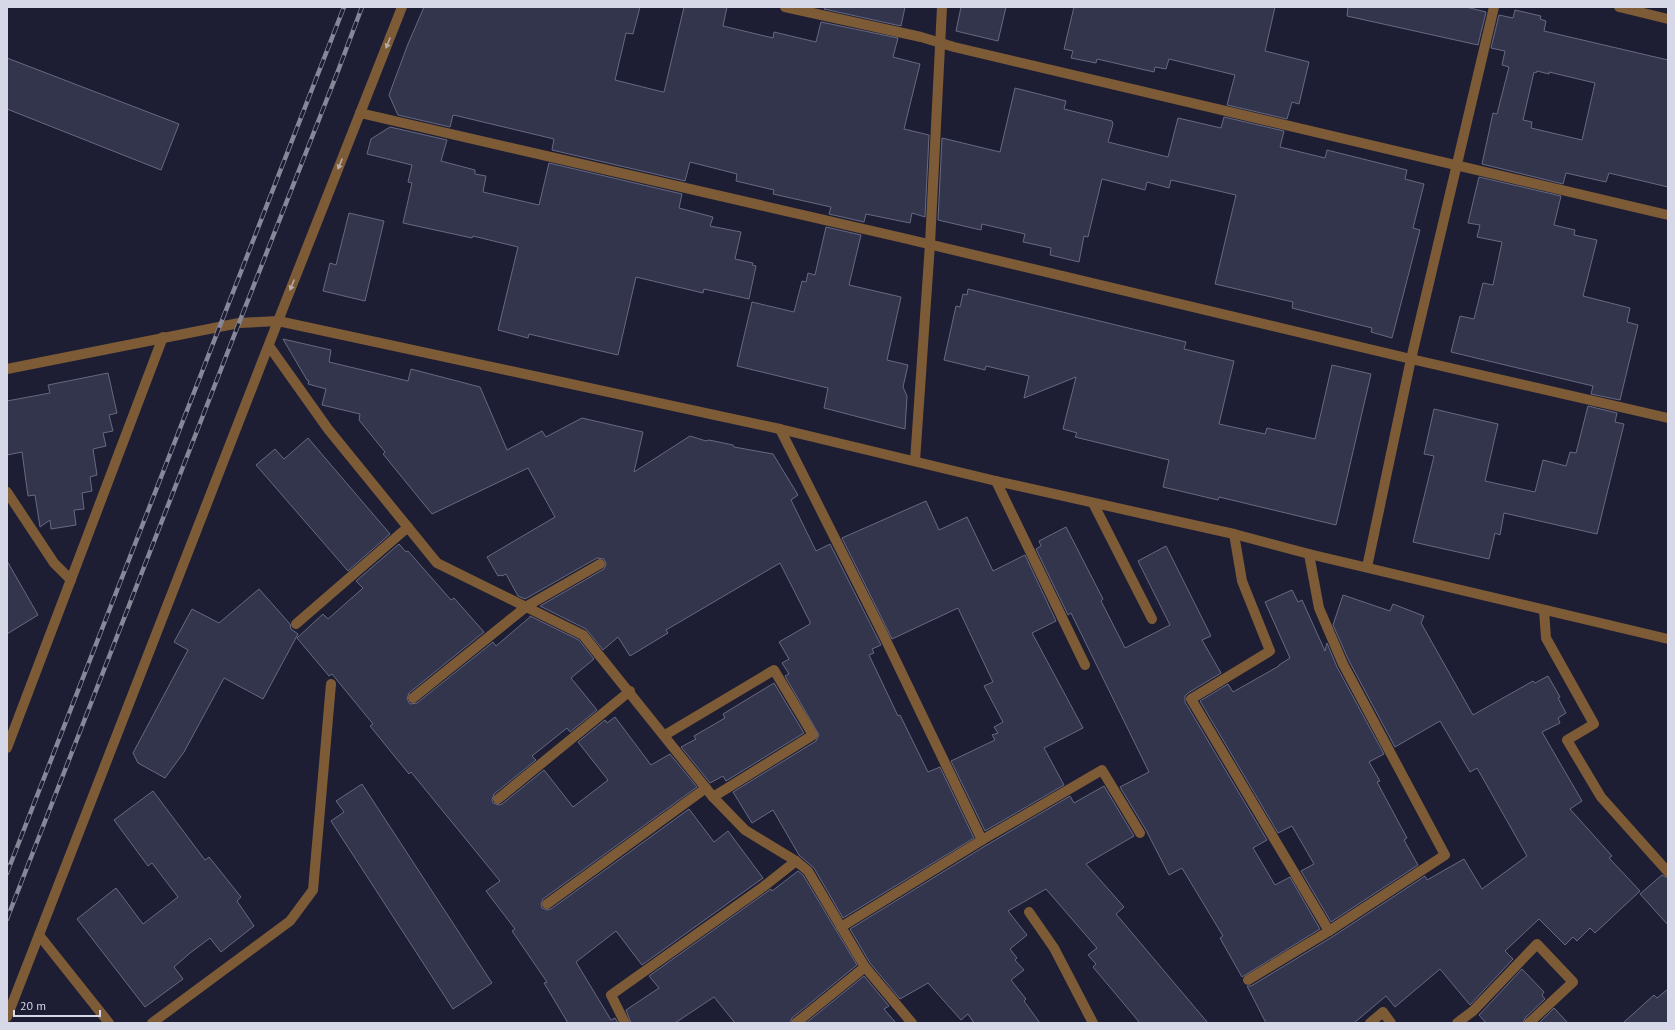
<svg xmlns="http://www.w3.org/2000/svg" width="1675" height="1030" font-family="'PT Sans',sans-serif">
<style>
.building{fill:#33354c;stroke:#676983;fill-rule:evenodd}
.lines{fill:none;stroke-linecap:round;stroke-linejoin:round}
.service{stroke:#7d5b36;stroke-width:10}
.minor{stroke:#7d5b36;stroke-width:10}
.tertiary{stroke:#7d5b36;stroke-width:10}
.rail-casing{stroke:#868799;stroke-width:4.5}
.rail{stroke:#1d1e34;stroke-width:3;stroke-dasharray:9;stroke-linecap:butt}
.oneway{fill:#b8aca9}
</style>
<rect width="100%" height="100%" fill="#1d1e34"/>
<!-- building -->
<g class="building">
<path d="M424 7H640L633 34 626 33 615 80 663 92H664L684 7H727L723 26 773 38 774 32 816 42 821 22 898 38 893 57 920 64 904 129 929 135 925 217 912 213 910 223 866 214 864 222 829 214 831 207 773 194 774 190 736 181 737 174 690 162 685 181 552 150 554 139 458 116 453 115 450 127 398 115 389 95 408 44Z"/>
<path d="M825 7H905L901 26 824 9Z"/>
<path d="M961 7H1006L998 41 956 31Z"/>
<path d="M1074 7H1275L1265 51 1309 62 1299 104 1292 102 1287 119 1227 105 1235 75 1169 59 1166 69 1155 67 1154 72 1097 59 1096 63 1071 58 1073 51 1064 49Z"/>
<path d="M1348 7H1466L1486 12 1478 45 1347 16Z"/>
<path d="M1515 10 1541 16 1540 19 1546 21 1544 31 1668 60V187L1609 173 1606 182 1566 173 1563 184 1482 164 1493 113 1497 114 1509 67 1502 65 1505 51 1491 48 1499 15 1513 18ZM1537 71 1549 74V72L1595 83 1582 140 1531 128 1532 122 1523 120 1534 72 1536 73Z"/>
<path d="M7 58 179 124 161 170 7 109Z"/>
<path d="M1015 88 1066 101 1064 109 1112 121 1113 124 1108 142 1168 157 1178 118 1221 128 1224 117 1284 131 1280 147 1325 158 1327 150 1407 170 1405 179 1424 184 1413 228 1420 230 1392 338 1371 332 1372 328 1292 308 1293 302 1215 284 1236 195 1171 180 1169 188 1147 182 1145 190 1102 179 1088 237 1084 236 1079 262 1050 255 1051 248 1023 242 1025 234 982 224 981 230 938 220 942 138 1000 152Z"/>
<path d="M390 127 447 140 441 161 475 170V174L486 176 483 192 539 205 549 163 682 194 679 208 713 217 710 226 741 232 735 259 753 263 752 265 756 266 749 299 704 289 703 293 636 277 618 355 529 334 528 338 498 330 518 247 473 236 472 238 403 223 412 183 408 182 412 165 367 154 371 139Z"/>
<path d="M1479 177 1561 196 1554 225 1575 230 1574 235 1597 240 1583 296 1630 308 1627 322 1638 325 1620 400 1591 394 1593 386 1451 352 1460 316 1474 319 1483 283 1493 285 1502 242 1477 237 1480 225 1468 223Z"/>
<path d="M349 213 384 221 365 301 323 291 330 263 336 265Z"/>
<path d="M826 227 861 235 849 285 901 297 887 360 908 365 903 387 907 396 905 429 824 408 828 388 737 366 752 302 794 312 802 281 806 282 808 273 815 275Z"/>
<path d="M968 289 1186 342 1184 349 1234 361 1219 424 1265 434 1267 428 1315 439 1332 365 1371 374 1336 525 1219 497 1218 500 1163 487 1169 460 1075 437 1077 433 1063 429 1076 377 1024 398 1029 376 986 366 985 370 944 360 956 306 960 307 963 294 967 295Z"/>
<path d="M283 339 331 350 329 362 371 372 408 381 411 369 480 387 507 450 542 431 546 437 582 418 643 432 634 472 690 436 706 441 709 440 733 445 734 447 773 454 798 495 791 500 816 551 830 544 881 645 872 649 874 653 869 655 898 716 900 715 928 772 940 767 974 838 843 918 814 868 799 855 773 810 752 823 733 792 816 741 819 735 785 676 789 674 782 663 789 659 779 642 810 624V622L780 563 666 630 668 633 630 656 618 637 603 650 586 629 540 606 604 569 606 564 604 559 597 558 525 599 518 596 506 574 502 576 501 575 498 576 487 557 555 517 528 468 432 514 383 454 385 452 359 420 360 414 322 405 326 389 308 384 309 381 307 380Z"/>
<path d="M108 373 117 413 109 415 113 431 103 433 106 446 93 449 97 475 90 477 92 491 82 493 84 509 74 510 76 525 51 529 50 520 40 527 35 495 28 496 22 452 7 455V401L50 393 48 385Z"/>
<path d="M1588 406 1617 413 1615 422 1624 424 1597 534 1504 513 1500 535 1495 533 1489 559 1413 542 1434 456 1424 454 1434 409 1498 424 1485 481 1535 492 1543 460 1566 466 1570 452 1576 453Z"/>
<path d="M308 438 390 534 348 571 256 465 275 449 284 459Z"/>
<path d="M926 501 939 530 967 517 993 571 1025 555 1056 621 1032 633 1083 728 1044 748 1064 785 985 831 951 761 995 740 992 735 998 733 994 727 1003 722 984 686 993 682 958 608 892 639 842 538Z"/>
<path d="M1066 527 1103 599 1101 601 1125 648 1170 625 1138 561 1166 546 1211 636 1202 640 1221 673 1188 693 1185 696V702L1267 840 1253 848 1275 885 1290 877 1320 929 1242 977 1220 938 1223 936 1182 868 1169 875 1146 830 1120 787 1149 772 1071 613 1068 615 1036 549 1041 546 1039 541Z"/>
<path d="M399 544 406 552 408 551 451 600 454 598 484 632 409 693 407 699 410 704 417 703 493 642 496 646 530 617V616L579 640 594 659 571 678 597 710 570 732 567 728 532 756 536 760 494 794 492 800 493 803 499 805 502 804 544 770 573 807 608 780 578 742 605 720 607 723 615 717 651 765 670 754 697 787 543 899 541 904 542 908 547 910 551 909 689 809 714 842 728 831 763 878 642 965 616 931 576 962 611 1020 615 1018 618 1023H568L544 983 547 982 512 931 515 929 486 891 500 881 411 772 409 774 370 726 373 724 332 674 329 676 297 638 323 614 328 619 363 588 356 581Z"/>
<path d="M7 561 38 615 7 634Z"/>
<path d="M259 589 290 624 291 629 298 634 263 699 224 678 184 752 165 778 138 763 133 753 188 650 174 642 192 609 219 623Z"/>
<path d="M1292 590 1298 602 1302 600 1325 651 1327 643 1337 667 1384 754 1369 762 1380 781 1377 782 1407 838 1404 840 1418 865 1331 922 1301 871 1314 864 1292 826 1278 833 1200 701 1228 684 1233 692 1279 666V665L1290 658 1265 602Z"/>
<path d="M1343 595 1390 611 1393 604 1424 616 1421 623 1473 715 1533 681 1535 683 1548 676 1560 697 1558 698 1566 713 1558 718 1560 723 1542 732 1582 801 1570 809 1612 856 1609 858 1640 891 1595 933 1590 928 1577 941 1573 937 1565 945 1539 919 1505 951 1513 959 1470 1005 1440 969 1395 1007 1386 996 1354 1023H1266L1247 986H1251L1332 937 1425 876 1427 880 1464 859 1482 889 1527 856 1477 768 1470 772 1440 721 1395 747 1349 661 1333 625Z"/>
<path d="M774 683 804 733 726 781 723 776 710 783 681 747 696 739 694 736 725 718 723 714Z"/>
<path d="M362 784 492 983 453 1009 331 821 344 812 336 801Z"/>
<path d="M1104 786 1134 836 1086 864 1124 907 1116 914 1208 1023H1140L1093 967 1096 964 1088 955 1097 948 1046 889 1008 911 1027 935 1010 949 1017 958 1015 960 1024 970 1011 980 1026 999 1024 1001 1040 1023H974L968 1014 961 1020 928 983 900 999 870 963 850 929 985 846 1070 796 1074 803Z"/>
<path d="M153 791 205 860 209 857 241 897 237 901 254 926 221 952 210 938 190 953 174 967 183 979 145 1007 77 919 116 888 143 924 178 897 152 863 148 866 114 820Z"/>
<path d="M798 871 803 875 857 965 792 1018 790 1023H735L714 997 675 1023H631L626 1010 659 988 649 976 771 889 772 891Z"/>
<path d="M1662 875 1668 878V925L1640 894Z"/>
<path d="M1522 969 1544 992 1542 995 1545 999 1525 1018 1523 1023H1486L1479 1015Z"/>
<path d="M864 976 889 1006 884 1009 896 1023H806Z"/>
<path d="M1668 989V1023H1623L1654 995 1657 998Z"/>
<path d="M1554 1008 1568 1023H1539Z"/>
</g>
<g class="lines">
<!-- service -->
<g class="service">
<path d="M996 481 1085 665"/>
<path d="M1093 503 1152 619"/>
<path d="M296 624 408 527"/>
<path d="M413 698 527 606 600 564"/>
<path d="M498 799 630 691"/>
<path d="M547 904 706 788"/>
</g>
<!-- minor -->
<g class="minor">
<path d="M785 7 921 37 954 47 1668 215"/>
<path d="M1619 7 1668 19"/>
<path d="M360 113 903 238 1411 359 1668 418"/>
<path d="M269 346 328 429 437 563 583 635 713 797 745 830 796 861 808 871 865 967 912 1023"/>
<path d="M780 429 883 634 982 840"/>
<path d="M915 461 930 244 942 7"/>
<path d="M7 492 54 563 71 580"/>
<path d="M1234 534 1242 581 1270 651 1191 699 1329 931"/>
<path d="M1544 610 1546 638 1594 724 1567 740 1601 797 1668 872"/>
<path d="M665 735 774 670 813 735 713 797"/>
<path d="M7 748 163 337"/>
<path d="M1029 912 1054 948 1093 1023"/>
<path d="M841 927 982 840 1102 770 1140 833"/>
<path d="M39 935 109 1023"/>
<path d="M1248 980 1329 931 1445 855 1343 664 1319 608 1309 554"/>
<path d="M7 1017 278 321 402 7"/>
<path d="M152 1023 290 921 313 890 331 684"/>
<path d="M625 1023 611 995 763 887 796 861"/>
<path d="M796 1023 865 967"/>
<path d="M1370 1023 1383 1012 1391 1023"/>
<path d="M1457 1023 1473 1011 1537 944 1573 982 1529 1023"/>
</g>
<!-- tertiary -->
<g class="tertiary">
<path d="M7 369 239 323 278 321 780 429 996 481 1234 534 1309 554 1668 639"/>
<path d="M1367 567 1411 359 1494 7"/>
</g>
<!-- rail casing -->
<g class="rail-casing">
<g id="rail">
<path d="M7 873 344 7"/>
<path d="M7 919 239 323 338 71 362 7"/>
</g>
</g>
<!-- rail -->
<use href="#rail" class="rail"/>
</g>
<!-- one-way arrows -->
<defs><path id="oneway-solid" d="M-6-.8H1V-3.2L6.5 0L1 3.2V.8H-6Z"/></defs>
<g class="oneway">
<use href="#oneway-solid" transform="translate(388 43) rotate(112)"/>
<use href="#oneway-solid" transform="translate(340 164) rotate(112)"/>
<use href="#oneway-solid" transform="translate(292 285) rotate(112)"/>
</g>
<!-- border -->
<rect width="1675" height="1030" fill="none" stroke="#d7d8e7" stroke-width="16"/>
<!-- scale -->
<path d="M14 1010v6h86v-6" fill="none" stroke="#d7d8e7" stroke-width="2"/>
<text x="20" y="1010" font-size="12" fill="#d7d8e7" stroke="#1d1e34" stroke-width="3" paint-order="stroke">20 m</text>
</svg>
